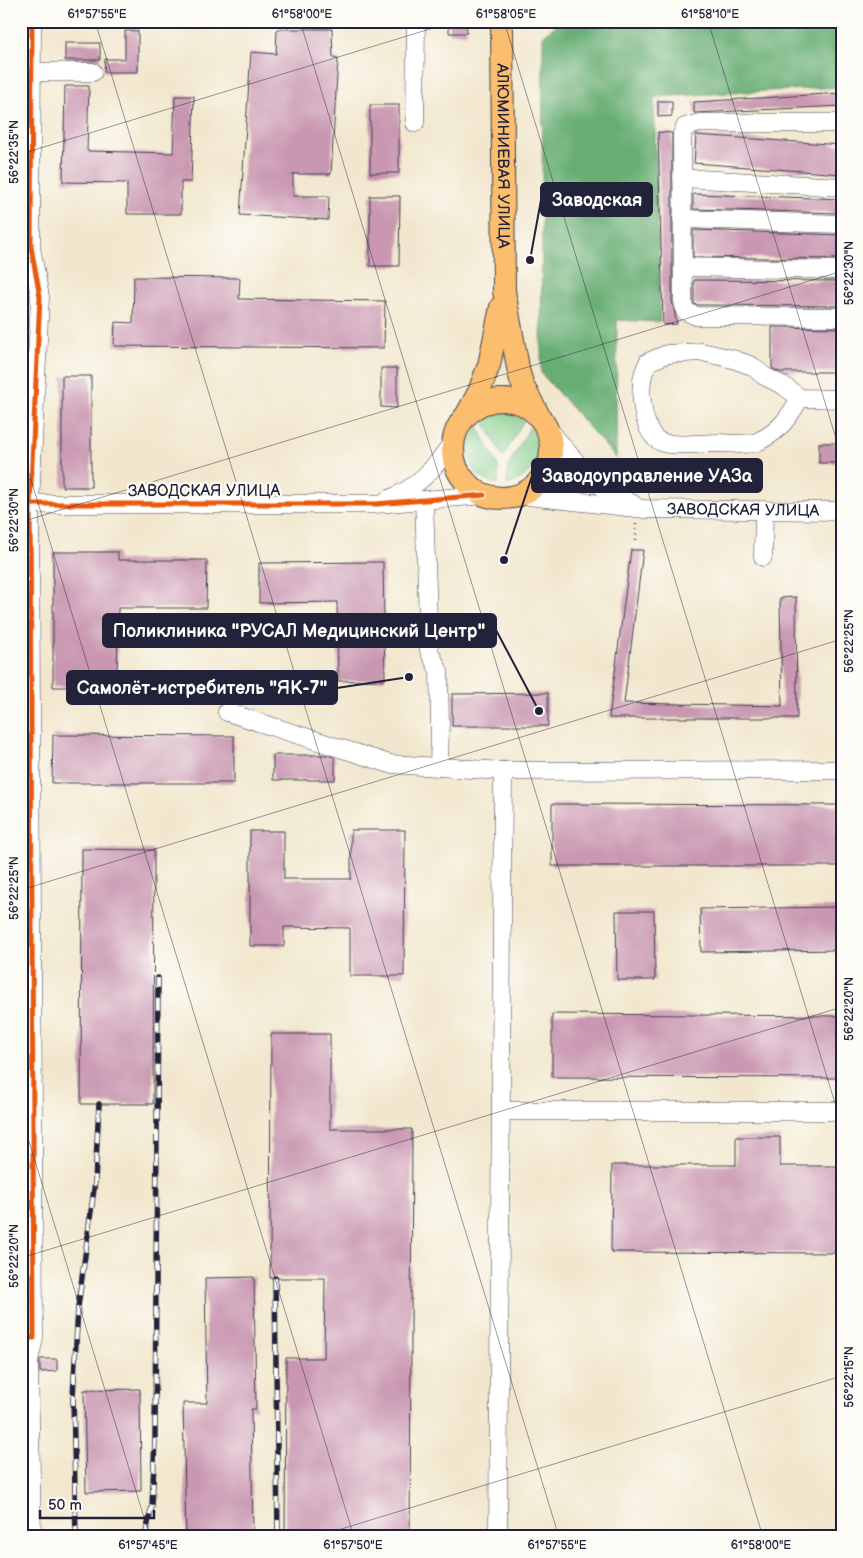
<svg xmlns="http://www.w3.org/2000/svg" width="863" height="1558" font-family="'Balsamiq Sans',sans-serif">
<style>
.green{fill:#81ca86;stroke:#527660}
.forest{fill:#68ae73;stroke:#456857}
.building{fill:#c997b1}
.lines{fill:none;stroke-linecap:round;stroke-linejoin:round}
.minor-casing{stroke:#414051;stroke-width:19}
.major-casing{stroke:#414051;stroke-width:24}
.path{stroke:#414051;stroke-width:2.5;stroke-dasharray:1 4;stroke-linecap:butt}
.minor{stroke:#fff;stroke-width:18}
.major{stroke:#fbbd6e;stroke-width:22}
.rail-casing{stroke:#22223b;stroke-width:5.5}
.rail{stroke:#fdfcf7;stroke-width:4;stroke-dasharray:11;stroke-linecap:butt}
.cycleway-casing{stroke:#fdfcf7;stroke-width:8}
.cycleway{stroke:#e8590c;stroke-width:5}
.ticks{fill:none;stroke:#22223b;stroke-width:1;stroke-opacity:0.45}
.labels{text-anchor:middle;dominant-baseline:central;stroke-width:4.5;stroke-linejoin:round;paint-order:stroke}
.street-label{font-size:16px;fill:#22223b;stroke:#fdfcf7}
.leader{fill:none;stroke:#22223b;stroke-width:2}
.callout-dot{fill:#22223b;stroke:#fdfcf7;stroke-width:2}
.callout{fill:#22223b;stroke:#22223b;stroke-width:2}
.callout-label{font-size:18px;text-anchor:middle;font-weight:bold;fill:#fff}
.neatline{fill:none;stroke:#22223b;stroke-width:2}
.ticks-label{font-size:12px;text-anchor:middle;fill:#22223b}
</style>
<rect width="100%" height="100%" fill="#fdfcf7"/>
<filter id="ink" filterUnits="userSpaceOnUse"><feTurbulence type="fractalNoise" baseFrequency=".02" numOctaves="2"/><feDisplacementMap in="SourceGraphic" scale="10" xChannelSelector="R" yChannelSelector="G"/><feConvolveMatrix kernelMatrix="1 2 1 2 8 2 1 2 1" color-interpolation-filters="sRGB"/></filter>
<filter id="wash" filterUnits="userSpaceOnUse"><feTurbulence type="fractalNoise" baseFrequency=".0096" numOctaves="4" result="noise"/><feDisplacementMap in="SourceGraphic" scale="20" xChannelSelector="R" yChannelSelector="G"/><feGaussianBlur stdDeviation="1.12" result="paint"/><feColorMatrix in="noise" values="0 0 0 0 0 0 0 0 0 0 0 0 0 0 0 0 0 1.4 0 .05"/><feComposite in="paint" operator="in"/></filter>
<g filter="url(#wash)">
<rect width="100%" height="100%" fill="#f2e7ce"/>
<!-- green -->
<g class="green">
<path d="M502 413 514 415 524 420 503 457 483 420 490 416Z"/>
<path d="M477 425 498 466V484C468 479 459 448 477 425Z"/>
<path d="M530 427C550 448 533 479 507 484L508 466Z"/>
</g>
<!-- forest -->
<path class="forest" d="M561 21H842V87L654 97 660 322 617 320 616 458 541 373 543 36Z"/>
<g id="blocks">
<!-- building -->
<g class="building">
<path d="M449 21H466L467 33H449Z"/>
<path d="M277 29H332L333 57 338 58 331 174H293V196H329L328 220 240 215 251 52 276 54Z"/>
<path d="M125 31H138V72H104L105 59H125Z"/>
<rect x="65" y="43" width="35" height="17"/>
<path d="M65 86H89L87 151 173 153 175 96H194L191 182H181V214H127V183L63 182Z"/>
<path d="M842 93V106L694 113V102Z"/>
<path d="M658 101H672V116L658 117Z"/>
<rect x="370" y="105" width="29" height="68"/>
<path d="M658 132 672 133V301L677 324 663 325Z"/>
<path d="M696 135 842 145V174L694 163Z"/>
<path d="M693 194 842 199V213L693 209Z"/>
<path d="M370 196H400L399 266H370Z"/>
<path d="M693 230 842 235V259L693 257Z"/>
<path d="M134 277 240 278 239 299 385 301 384 348 114 346 115 322 133 323Z"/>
<path d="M694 280 842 281V306L698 305 694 304Z"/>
<path d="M772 327 842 328V372H779L772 368Z"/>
<path d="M381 368H397V408L381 407Z"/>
<rect x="62" y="376" width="29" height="111"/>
<rect x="819" y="443" width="23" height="20"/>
<path d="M631 550H643L624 703 782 706 780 598 796 597 797 718H609Z"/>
<path d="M53 552H118V560H207L206 608H118L117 687H53Z"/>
<path d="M383 562 385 680 338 681 337 602 259 603V563Z"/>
<path d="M548 693V726H452V694Z"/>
<path d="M53 735 234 736V783H52Z"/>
<path d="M273 755H328L335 758V780H273Z"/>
<path d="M552 804 842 805V866H552Z"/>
<path d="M351 830H405L404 976H350V928L284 927V946H250V831H284V879H351Z"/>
<path d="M82 849 154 850 153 1104H81Z"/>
<path d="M842 907V950L701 952 700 909Z"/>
<path d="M616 911H654L655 980H617Z"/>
<path d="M552 1014 842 1016V1078L552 1077Z"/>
<path d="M271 1034H330V1129H412L410 1537H285L286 1358H324L325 1278H270Z"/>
<path d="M736 1137H780V1166H842V1253L611 1252 612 1165H736Z"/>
<path d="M254 1277 256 1409H251L253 1537H186L183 1403H207L205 1278Z"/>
<path d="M40 1359H57V1371L40 1372Z"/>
<path d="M140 1389 141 1491 86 1492 84 1390Z"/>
</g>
</g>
</g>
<g filter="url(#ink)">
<use href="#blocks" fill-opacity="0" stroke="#414051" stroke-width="1"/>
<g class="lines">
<!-- minor casing -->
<g class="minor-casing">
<g id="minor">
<path d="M32 72H93"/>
<path d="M415 123 416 21"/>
<path d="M842 123H700L685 127 682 134 683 301 685 311 696 316 842 317"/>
<path d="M682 178 842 187"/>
<path d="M682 219 842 224"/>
<path d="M683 267 842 270"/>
<path d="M800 398C790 416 779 432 759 441 751 446 728 443 718 443 704 443 672 447 661 442 642 434 638 389 644 372 645 369 647 365 648 362L667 354 702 352 733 359 752 366 764 376 784 386 800 398 842 399"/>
<path d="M546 426C564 448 582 472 605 489 613 496 624 499 633 504"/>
<path id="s1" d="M519 495 645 509 842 511"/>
<path d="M387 500C417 489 439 464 455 438"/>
<path d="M424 500 429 651 439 671 440 724 439 767"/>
<path d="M30 504H376L484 495"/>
<path d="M763 557 764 510"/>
<path d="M227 712 390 764 503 771 498 1537"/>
<path d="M503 771 842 770"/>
<path d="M501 1111H842"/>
<path d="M32 1537 29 1361 34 1338 30 504 40 297 31 247 32 21"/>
</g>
</g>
<!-- major casing -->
<g class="major-casing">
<g id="major">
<path id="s2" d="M502 21 504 291 519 373 523 386 540 418"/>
<circle cx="502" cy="449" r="49"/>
<path d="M466 416 479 392 489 365 501 307"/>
</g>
</g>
<!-- path -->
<path class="path" d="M636 540V524"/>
<!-- minor -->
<use href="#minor" class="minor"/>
<!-- major -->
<use href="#major" class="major"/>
<!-- rail casing -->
<g class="rail-casing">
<g id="rail">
<path d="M275 1278 278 1537"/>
<path d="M76 1537 73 1397 78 1307 95 1182 99 1104"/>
<path d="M145 1537 152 1506 155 1440 158 978"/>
</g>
</g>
<!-- rail -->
<use href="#rail" class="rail"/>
<!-- cycleway casing -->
<g class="cycleway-casing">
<g id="cycleway">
<path d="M30 504H376L484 495"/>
<path d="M21 1338H34L30 504 40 297 31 247 32 21"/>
</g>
</g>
<!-- cycleway -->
<use href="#cycleway" class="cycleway"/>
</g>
</g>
<!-- ticks -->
<path class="ticks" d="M95 21 559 1537M300 21 763 1537M504 21 842 1126M708 21 842 458M21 154 456 21M21 447 354 1537M21 522 842 271M21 890 842 639M21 1115 150 1537M21 1258 842 1007M315 1537 842 1376"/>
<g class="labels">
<!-- street labels -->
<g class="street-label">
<text stroke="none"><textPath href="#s2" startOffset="135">АЛЮМИНИЕВАЯ УЛИЦА</textPath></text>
<text x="204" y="491">ЗАВОДСКАЯ УЛИЦА</text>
<text stroke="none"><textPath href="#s1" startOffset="225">ЗАВОДСКАЯ УЛИЦА</textPath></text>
</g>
</g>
<!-- callouts -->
<path class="leader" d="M530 260L541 200M504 560L532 476M539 711L496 630M409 677L337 688"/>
<g class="callout-dot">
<circle cx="530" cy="260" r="5"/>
<circle cx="504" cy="560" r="5"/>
<circle cx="539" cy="711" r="5"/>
<circle cx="409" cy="677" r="5"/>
</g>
<g class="callout">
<rect x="541" y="183" width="111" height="33" rx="5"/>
<rect x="532" y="459" width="230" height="33" rx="5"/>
<rect x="103" y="614" width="393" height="33" rx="5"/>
<rect x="67" y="671" width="270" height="33" rx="5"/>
</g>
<g class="callout-label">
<text x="597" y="206">Заводская</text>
<text x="647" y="482">Заводоуправление УАЗа</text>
<text x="299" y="637">Поликлиника "РУСАЛ Медицинский Центр"</text>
<text x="202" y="694">Самолёт-истребитель "ЯК-7"</text>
</g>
<!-- margin -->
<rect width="863" height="1558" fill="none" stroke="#fdfcf7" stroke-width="55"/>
<!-- scale -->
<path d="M40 1510v8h114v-8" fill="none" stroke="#22223b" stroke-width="2.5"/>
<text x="48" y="1510" font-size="15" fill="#22223b" stroke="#fdfcf7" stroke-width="4" paint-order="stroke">50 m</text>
<rect x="28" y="28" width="808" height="1502" class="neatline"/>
<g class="ticks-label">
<text x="97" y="18">61°57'55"E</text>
<text x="302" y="18">61°58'00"E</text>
<text x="506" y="18">61°58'05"E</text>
<text x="710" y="18">61°58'10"E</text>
<text transform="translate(14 152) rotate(-90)" y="4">56°22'35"N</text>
<text transform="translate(849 273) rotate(-90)" y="4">56°22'30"N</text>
<text transform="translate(14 520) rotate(-90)" y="4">56°22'30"N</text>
<text transform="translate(849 641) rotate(-90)" y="4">56°22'25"N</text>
<text transform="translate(14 888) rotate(-90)" y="4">56°22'25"N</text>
<text transform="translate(849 1009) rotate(-90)" y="4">56°22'20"N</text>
<text transform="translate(14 1256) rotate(-90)" y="4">56°22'20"N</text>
<text transform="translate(849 1377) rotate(-90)" y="4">56°22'15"N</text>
<text x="148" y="1549">61°57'45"E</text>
<text x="353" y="1549">61°57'50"E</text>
<text x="557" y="1549">61°57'55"E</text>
<text x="761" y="1549">61°58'00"E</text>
</g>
</svg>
